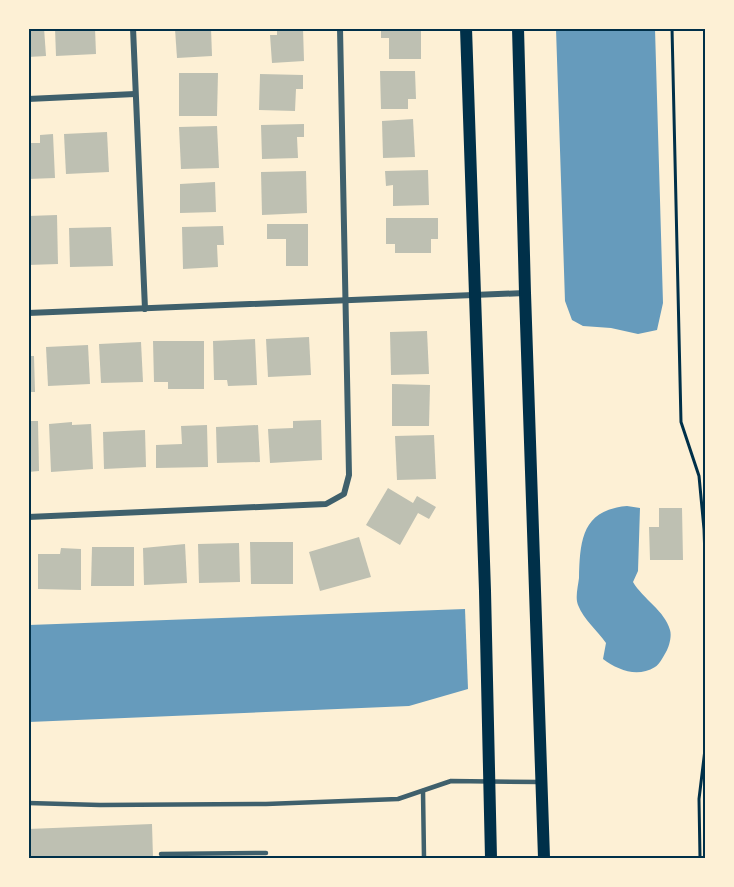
<svg xmlns="http://www.w3.org/2000/svg" width="734" height="887" font-family="'Nunito Sans',sans-serif">
<style>
.water{fill:#669bbc}
.building{fill:#bec0b2}
.lines{fill:none;stroke-linecap:round;stroke-linejoin:round}
.path{stroke:#003049;stroke-width:3}
.service{stroke:#3f606c;stroke-width:4.5}
.minor{stroke:#3f606c;stroke-width:6}
.secondary{stroke:#003049;stroke-width:12}
.neatline{fill:none;stroke:#003049;stroke-width:2}
</style>
<rect width="100%" height="100%" fill="#fdf0d5"/>
<!-- water -->
<g class="water">
<path d="M556 29H655L663 303 657 330 638 334 611 328 583 326 572 320 565 301Z"/>
<path d="M627 506 640 508 638 571 633 582C643 599 665 611 670 630 672 636 669 647 666 652 663 657 659 665 655 667 637 678 618 670 603 659L606 643C597 630 584 620 578 605 575 598 578 586 579 578 580 540 582 510 627 506Z"/>
<path d="M465 609 468 689 409 706 29 722V625Z"/>
</g>
<!-- building -->
<g class="building">
<path d="M28 28H44L46 56 28 57Z"/>
<path d="M55 28H95L96 54 56 56Z"/>
<path d="M211 28 212 56 177 58 175 29Z"/>
<path d="M277 28H303L304 61 272 63 270 35H277Z"/>
<path d="M381 28H421V59H389V38H381Z"/>
<path d="M380 71H415L416 99H408V109H381Z"/>
<path d="M179 73H218L217 116H179Z"/>
<path d="M260 74 303 75V89H296L295 111 259 110Z"/>
<path d="M413 119 415 157 383 158 382 121Z"/>
<path d="M304 124V137H297L298 158 262 159 261 125Z"/>
<path d="M217 126 219 168 181 169 179 127Z"/>
<path d="M107 132 109 172 66 174 64 134Z"/>
<path d="M53 134 55 178 28 179V143H40V135Z"/>
<path d="M428 170 429 205 393 206V185L386 186 385 171Z"/>
<path d="M306 171 307 213 262 215 261 172Z"/>
<path d="M215 182 216 212 180 213V184Z"/>
<path d="M57 215 58 264 28 265V216Z"/>
<path d="M386 218H438V239H431V253H395V244H386Z"/>
<path d="M267 224H308V266H286V239H267Z"/>
<path d="M223 226 224 245H217L218 267 183 269 182 227Z"/>
<path d="M111 227 113 266 70 267 69 228Z"/>
<path d="M427 331 429 374 391 375 390 332Z"/>
<path d="M309 337 311 375 268 377 266 339Z"/>
<path d="M255 339 257 385 228 386 227 380H214L213 341Z"/>
<path d="M153 341H204V389H168V382H154Z"/>
<path d="M141 342 143 382 101 383 99 344Z"/>
<path d="M88 345 90 384 48 386 46 347Z"/>
<path d="M28 356H34L35 392H28Z"/>
<path d="M392 384 430 385 429 426H392Z"/>
<path d="M321 420 322 460 270 463 268 429 293 428V421Z"/>
<path d="M28 421H38L39 471 28 472Z"/>
<path d="M72 422V425L91 424 93 469 51 472 49 424Z"/>
<path d="M207 425 208 467 156 468V445L182 444 181 426Z"/>
<path d="M258 425 260 462 217 463 216 427Z"/>
<path d="M145 430 146 467 104 469 103 432Z"/>
<path d="M434 435 436 479 397 480 395 436Z"/>
<path d="M388 488 413 503 417 496 436 507 429 519 418 513 400 545 366 525Z"/>
<path d="M659 508H682L683 560H650L649 527H659Z"/>
<path d="M359 537 371 577 320 591 309 552Z"/>
<path d="M250 542H293V584H251Z"/>
<path d="M239 543 240 582 199 583 198 544Z"/>
<path d="M185 544 187 583 144 585 143 548Z"/>
<path d="M92 547H134V586H91Z"/>
<path d="M61 548 81 549V590L38 589V554H60Z"/>
<path d="M152 824 153 858H28V829Z"/>
</g>
<g class="lines">
<!-- path -->
<g class="path">
<path d="M672 28 681 422 699 476 704 529 706 587"/>
<path d="M700 858 699 799 706 741"/>
</g>
<!-- service -->
<g class="service">
<path d="M423 791 424 858"/>
<path d="M28 803 100 805 266 804 398 799 451 781 541 782"/>
<path d="M161 854 266 853"/>
</g>
<!-- minor -->
<g class="minor">
<path d="M133 28 145 309"/>
<path d="M28 99 135 94"/>
<path d="M28 313 525 293"/>
<path d="M28 517 326 504 344 494 349 475 340 28"/>
</g>
<!-- secondary -->
<g class="secondary">
<path d="M466 28 485 591 491 858"/>
<path d="M518 28 525 293 544 858"/>
</g>
</g>
<!-- border -->
<rect width="734" height="887" fill="none" stroke="#fdf0d5" stroke-width="60"/>
<rect x="30" y="30" width="674" height="827" class="neatline"/>
</svg>
